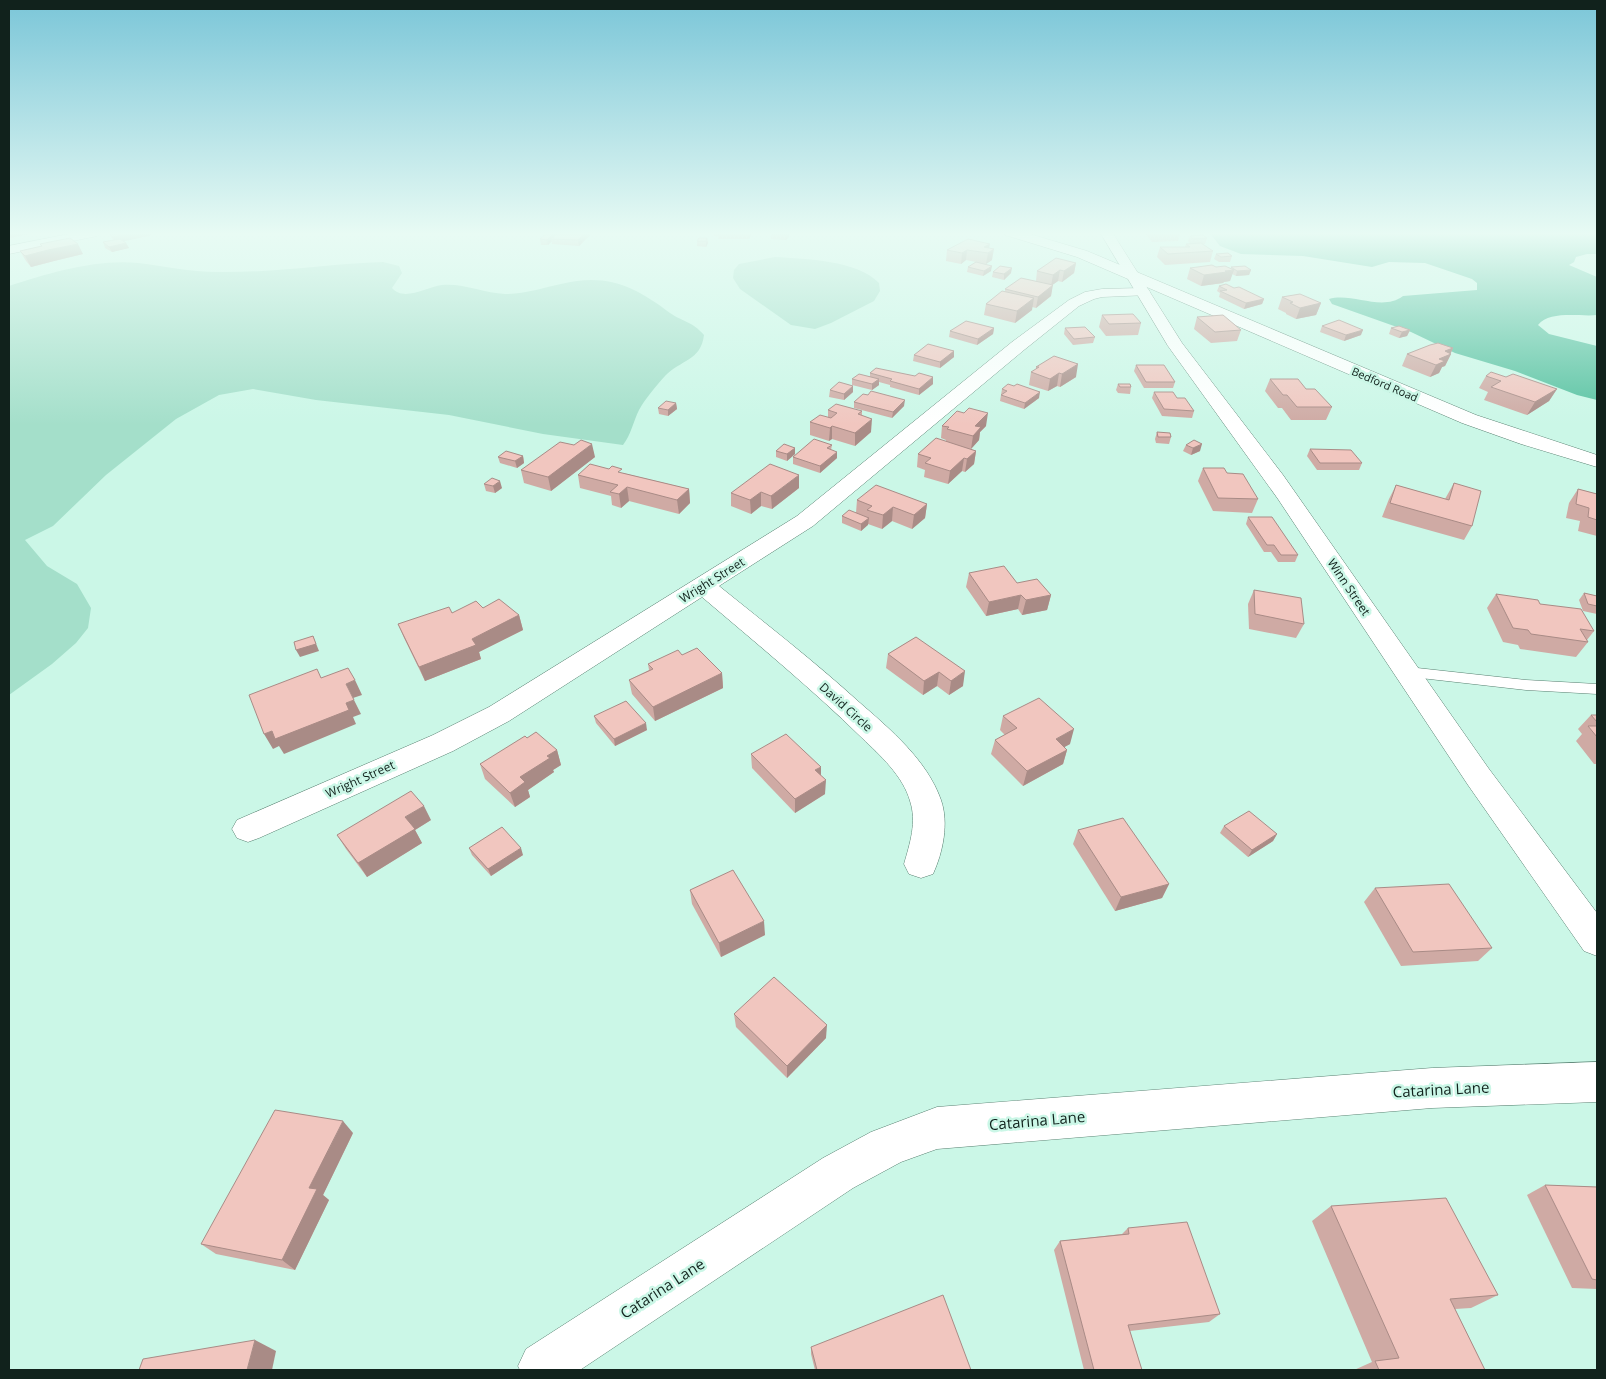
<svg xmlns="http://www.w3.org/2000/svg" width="1606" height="1379" font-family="'Open Sans',sans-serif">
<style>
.green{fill:#a4dfca}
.forest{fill:#56c1a0}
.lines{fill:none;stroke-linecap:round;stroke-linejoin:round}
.service-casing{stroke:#588071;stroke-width:1}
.minor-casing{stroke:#588071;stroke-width:1}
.tertiary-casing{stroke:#588071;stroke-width:1}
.secondary-casing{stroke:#588071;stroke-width:1}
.service{fill:#fff;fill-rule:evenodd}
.minor{fill:#fff;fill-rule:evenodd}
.tertiary{fill:#fff;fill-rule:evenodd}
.secondary{fill:#fff;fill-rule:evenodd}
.wall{fill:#cfaaa4}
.shaded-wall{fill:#a98b86}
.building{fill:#f1c6bf;stroke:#a98b86}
.labels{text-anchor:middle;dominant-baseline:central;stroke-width:5;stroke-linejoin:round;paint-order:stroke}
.far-street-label{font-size:11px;fill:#11221c;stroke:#cbf7e7}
.street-label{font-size:12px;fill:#11221c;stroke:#cbf7e7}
.near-street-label{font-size:15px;fill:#11221c;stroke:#cbf7e7}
</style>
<rect width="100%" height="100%" fill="#cbf7e7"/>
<!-- green -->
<g class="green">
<path d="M775 257C806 259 857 260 879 283L880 291 874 301 831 323 815 329 791 325 740 289 733 278 734 270 739 264Z"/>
<path d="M383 262 399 266 402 273 392 288C404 302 426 287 442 285 463 283 484 293 505 294 525 294 542 288 561 284 607 273 634 286 670 313 683 322 692 321 704 335 701 361 680 360 665 376 657 385 645 399 639 410 633 422 631 435 623 445L543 434 449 415 316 400 253 389 219 395 176 419 106 475 53 526 25 540 47 566 77 584 91 608 88 628 76 643 52 664 9 695V286C49 273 96 259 138 263 165 266 190 272 217 272 273 273 328 264 383 262Z"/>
</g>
<!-- forest -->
<path class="forest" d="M1209 232H1597V254H1587L1576 257 1574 262 1569 265 1597 277V315C1580 317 1550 310 1538 325L1549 334 1597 346V400L1577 395 1515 371 1455 353 1411 332 1332 304 1329 299C1352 292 1382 312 1403 296L1477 290V283L1472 279 1425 263 1389 262 1372 267 1303 256 1241 254 1220 246Z"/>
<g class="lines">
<!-- service casing -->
<g class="service-casing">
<path id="service" d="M1408 667 1526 680 1597 684V694L1526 690 1403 676 1401 672 1403 668Z"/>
</g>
<!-- minor casing -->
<g class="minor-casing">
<g id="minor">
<path d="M79 232H103L97 236 9 254V246Z"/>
<path d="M1143 288 1148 289 1150 292 1148 295 1102 297 1094 299 1079 306 1024 350 813 526 719 586C766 624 814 661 859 702 890 729 927 760 941 800 949 823 943 852 933 874L921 878 909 874 904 864C910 843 917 822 910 801 903 776 880 755 862 738 811 688 756 643 702 597L509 721 453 751 259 838 248 842 237 838 232 829 237 820 433 735 489 707 797 516 1012 342 1069 300 1085 292 1102 289Z"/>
<path d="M1597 1062V1102L1432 1108 937 1149 901 1162 853 1188 580 1370H520L518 1366 526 1349 823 1158 871 1132 937 1107 1432 1068Z"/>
</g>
</g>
<!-- tertiary casing -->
<g class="tertiary-casing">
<path id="tertiary" d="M1004 232H1023L1087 251 1476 415 1597 455V467L1521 444 1462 423 1077 257 1005 235Z"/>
</g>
<!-- secondary casing -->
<g class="secondary-casing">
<path id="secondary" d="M1100 232H1112L1182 343 1283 475 1489 769 1597 913V956L1584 951 1468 785 1278 499 1168 346Z"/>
</g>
<!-- service -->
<use href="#service" class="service"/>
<!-- minor -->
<use href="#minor" class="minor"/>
<!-- tertiary -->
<use href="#tertiary" class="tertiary"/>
<!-- secondary -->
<use href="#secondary" class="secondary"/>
</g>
<!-- wall -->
<g class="wall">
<path d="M117 232H150L152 235 123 241 126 243 129 248 112 252 105 248 103 242 113 240 110 235 118 233Z"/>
<path d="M714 232H751L752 234 749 239H718V236H714Z"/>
<path d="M789 232V237L786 240 771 239V234Z"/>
<path d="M1146 232H1181L1178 241 1152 242 1145 234Z"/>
<path d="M554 233 555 236 590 235 579 246 552 244V241L548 245H541L540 239Z"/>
<path d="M1190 236 1207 238 1205 244H1201L1213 251 1210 262 1165 265 1157 257 1160 247H1185L1186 244H1191L1188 241Z"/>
<path d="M707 238 708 243 706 247 697 246V241Z"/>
<path d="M40 244 83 254 54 261 31 267 26 261 20 251 41 246Z"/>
<path d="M989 248 992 260 986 264 991 271 983 276 967 272 968 267 976 262 966 260 961 264 946 261 947 250Z"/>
<path d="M1216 254 1232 256 1230 262H1219L1214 259Z"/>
<path d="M1076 263 1074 273 1062 282 1058 281 1052 285 1051 296 1036 308 1032 307V310L1015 323 984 315 986 304 1005 292V289L1036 281 1037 271Z"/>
<path d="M1216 267 1231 268V267L1251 270 1249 275 1236 276 1232 274 1230 281 1224 282 1223 283 1201 286 1187 279 1190 268Z"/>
<path d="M993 272 1011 273 1004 280 992 277Z"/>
<path d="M1219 286 1234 288 1264 299 1262 304 1244 309 1219 297 1220 293 1217 291Z"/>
<path d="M1282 297 1321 303 1316 315 1296 319 1286 314V313L1278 309Z"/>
<path d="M1102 315 1141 323 1138 335 1106 336 1099 327Z"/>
<path d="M1197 317 1241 330 1237 341 1211 343 1194 329Z"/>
<path d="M1322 326 1361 335 1344 341 1320 332Z"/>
<path d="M994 328 993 334 977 345 949 337 950 331Z"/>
<path d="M1065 328 1095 337 1093 343 1073 345 1064 334Z"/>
<path d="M1391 328 1410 330 1407 336 1399 338 1389 334Z"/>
<path d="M1453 348 1450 354H1451L1445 366 1442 367 1439 373 1430 377 1402 366 1407 354Z"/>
<path d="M954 351V357L940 368 913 361 914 355Z"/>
<path d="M1136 365 1175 382 1173 388H1144L1134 371Z"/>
<path d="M1036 367 1076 377 1060 387 1057 386 1048 391 1029 385 1031 372 1036 370Z"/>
<path d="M870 373 933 384 919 395 890 387V385L879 382V385L872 390 852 385V379L870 376Z"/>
<path d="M1486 376 1557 389 1549 401 1527 415 1484 400 1488 392 1479 388Z"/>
<path d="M1270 379 1306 389 1332 407 1326 420H1291L1282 408H1278L1265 391Z"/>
<path d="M1118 384 1131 387 1130 394 1118 393 1116 390Z"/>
<path d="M853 386V392L844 400 829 397 830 390Z"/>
<path d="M1002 389 1039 398 1024 409 1000 401Z"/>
<path d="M1154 392 1177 398 1194 411 1192 418 1162 416 1152 398Z"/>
<path d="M868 395 904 406 892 418 854 408V402Z"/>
<path d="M676 403 677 409 668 416 659 414 658 408Z"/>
<path d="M828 410 862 411V416L871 432 855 446 832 439 829 441 810 435V422L828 417Z"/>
<path d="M942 426H986L980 432 979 440 971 449 976 451 974 464 965 472 962 471 948 484 924 477 925 470 917 467 918 454 946 441V440L941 438Z"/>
<path d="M1157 432 1171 437 1169 444 1156 443 1155 439Z"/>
<path d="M574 445 595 457 551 491 524 483 521 470Z"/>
<path d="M832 445 831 450 837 458 820 473 793 464V457Z"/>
<path d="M1186 445 1200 451 1191 455 1183 451Z"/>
<path d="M795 448V454L787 461 776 457V451Z"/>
<path d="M1310 449 1362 463 1359 470H1317L1307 456Z"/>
<path d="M523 456 524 463 517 468 500 463 498 457Z"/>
<path d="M1203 468 1227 473 1258 499 1252 513 1213 511 1198 481Z"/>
<path d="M623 473 689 489 690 503 679 514 629 501 621 508 612 505 611 496 580 488 578 475Z"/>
<path d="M1454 483 1472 526 1464 540 1382 517 1389 499 1396 485 1445 499Z"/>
<path d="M484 484 502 488 495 493 486 491Z"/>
<path d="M799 488 772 509 761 506 751 514 731 506V493Z"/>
<path d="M1578 489 1597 494V536L1578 531 1580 521 1566 518 1569 503Z"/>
<path d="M857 500 927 504 925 518 912 529 892 521 882 529 868 524 861 531 842 523V516L856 513Z"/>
<path d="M1248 517 1298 555 1295 562H1278L1271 552H1264L1246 524Z"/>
<path d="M969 573 1017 583 1051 595 1047 610 1022 615 1018 609 986 616 966 587Z"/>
<path d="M1254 590 1304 624 1296 638 1249 629 1248 604Z"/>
<path d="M1584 593 1597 596V614L1583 611 1579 600Z"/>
<path d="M1496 594 1540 604 1594 631 1587 640 1588 642 1576 657 1520 649 1518 645 1503 642 1487 608Z"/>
<path d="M483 608 519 615 523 630 479 652 481 659 425 681 404 638 398 624Z"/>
<path d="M916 637 963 686 949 695 937 686 923 695 886 668 888 654Z"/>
<path d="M682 655 722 673 723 688 655 721 632 694 629 680 649 670 648 664Z"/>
<path d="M1591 715H1597V764H1594L1576 741 1582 734 1578 729Z"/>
<path d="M594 716 647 730 615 746 596 723Z"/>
<path d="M1003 716 1070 744 1064 747 1067 750 1063 764 1023 786 991 754 995 740 1005 735 1000 730Z"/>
<path d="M527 738 557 750 561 765 553 770 554 772 528 790 530 797 515 807 485 779 480 764Z"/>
<path d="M751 754 825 794 795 813 752 768Z"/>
<path d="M431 820 415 830 422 843 367 877 346 849 337 835Z"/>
<path d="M1224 826 1277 834 1273 841 1248 857 1220 833Z"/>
<path d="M1078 830 1169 884 1162 898 1115 911 1073 844Z"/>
<path d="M469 848 523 855 491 876 472 855Z"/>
<path d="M1375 888 1492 948 1478 961 1401 966 1364 902Z"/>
<path d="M690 890 765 935 721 957 692 904Z"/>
<path d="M734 1014 826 1038 787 1078 736 1027Z"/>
<path d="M353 1133 323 1195 329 1200 295 1270 216 1254 201 1244Z"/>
<path d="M1545 1185 1597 1187V1289L1572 1288 1527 1195Z"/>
<path d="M1331 1206 1498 1295 1471 1308 1455 1309 1485 1370H1354L1372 1362 1312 1221Z"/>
<path d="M1128 1228 1220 1314 1209 1322 1130 1331 1142 1370H1084L1054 1250 1060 1241 1122 1234Z"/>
<path d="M811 1347 971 1370H815L811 1354Z"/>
</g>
<!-- shaded-wall -->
<g class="shaded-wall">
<path d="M9 232H41L9 238Z"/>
<path d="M141 232H150L152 235 116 243 113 237Z"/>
<path d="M587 232H589L590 235 579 246 578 240Z"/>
<path d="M749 232H751L752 234 749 239Z"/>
<path d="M789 232V237L786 240V235Z"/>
<path d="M554 233 555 238 551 239 552 241 548 245 547 240Z"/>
<path d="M707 238 708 243 706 247V241Z"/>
<path d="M126 243 129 248 112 252 109 247Z"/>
<path d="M78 244 83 254 54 261 31 267 25 256 48 250Z"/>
<path d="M990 244 988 253 994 249 992 260 986 264 988 253 984 247Z"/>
<path d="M967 250 966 260 961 264 962 253Z"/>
<path d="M1076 263 1074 273 1062 282 1064 271Z"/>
<path d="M992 266 991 271 983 276 984 271Z"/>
<path d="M1012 268 1011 273 1004 280V274Z"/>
<path d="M1060 270 1058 281 1051 286 1053 275Z"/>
<path d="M1234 270 1230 281 1224 282 1223 283 1201 286 1204 275Z"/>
<path d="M1251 270 1249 275 1236 276 1237 271Z"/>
<path d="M1053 285 1051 296 1036 308 1038 297Z"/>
<path d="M1034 298 1032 310 1015 323 1017 311Z"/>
<path d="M1264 299 1262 304 1244 309 1246 303Z"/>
<path d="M1321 303 1316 315 1296 319 1300 308Z"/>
<path d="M994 328 993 334 977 345 978 339Z"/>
<path d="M1363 330 1361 335 1344 341 1346 335Z"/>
<path d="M1410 330 1407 336 1399 338 1402 332Z"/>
<path d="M1453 348 1450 355 1451 354 1445 366 1442 367 1439 373 1430 377 1439 359 1445 351Z"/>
<path d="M954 351V357L940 368V362Z"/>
<path d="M1078 364 1076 377 1060 387 1062 374Z"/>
<path d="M1059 373 1057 386 1048 391 1050 379Z"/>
<path d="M933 377V384L919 395V389Z"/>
<path d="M879 379V385L872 390V384Z"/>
<path d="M853 386V392L844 400V394Z"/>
<path d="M1557 389 1549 401 1527 415 1535 402Z"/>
<path d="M1040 392 1039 398 1024 409 1025 403Z"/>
<path d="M905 400 904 406 892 418 893 412Z"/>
<path d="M676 403 677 409 668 416V410Z"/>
<path d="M988 413 986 426 980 432 979 440 971 449 973 436 975 426Z"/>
<path d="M872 419 871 432 855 446V433Z"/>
<path d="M832 426V439L829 441 830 428Z"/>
<path d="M592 444 595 457 551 491 548 477Z"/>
<path d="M1202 444 1200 451 1191 455 1193 448Z"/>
<path d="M795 448V454L787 461V454Z"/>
<path d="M976 451 974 464 965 472 967 459Z"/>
<path d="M837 452V458L820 473V466Z"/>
<path d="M523 456 524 463 517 468 515 461Z"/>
<path d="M964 458 962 471 948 484 950 471Z"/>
<path d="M799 475V488L772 509 771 496Z"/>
<path d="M500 481 502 488 495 493 493 486Z"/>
<path d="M627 487 629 501 621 508 619 494Z"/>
<path d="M689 489 690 503 679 514 677 500Z"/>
<path d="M761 492V506L751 514 750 500Z"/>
<path d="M927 504 925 518 912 529 914 515Z"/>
<path d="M893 507 892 521 882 529 883 515Z"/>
<path d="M869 518 868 525 861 531V524Z"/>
<path d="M1021 595 1018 609 986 616 989 602Z"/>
<path d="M1051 595 1047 610 1022 615 1026 600Z"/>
<path d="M519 615 523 630 479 652 481 659 425 681 419 667 472 639Z"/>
<path d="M313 636 319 651 300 657 296 650Z"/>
<path d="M965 671 963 686 949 695 951 681Z"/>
<path d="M939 672 937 686 923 695 924 681Z"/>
<path d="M722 673 723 688 655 721 653 707Z"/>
<path d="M355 680 362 695 353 698 346 684Z"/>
<path d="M354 700 361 714 353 717 356 724 284 754 279 746 273 749 264 734Z"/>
<path d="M646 723 647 730 615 746 614 739Z"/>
<path d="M1074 729 1070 744 1052 754 1056 739Z"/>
<path d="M557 750 561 765 553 770 554 772 528 790 530 797 515 807 510 793 520 777 547 756Z"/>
<path d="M1067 750 1063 764 1023 786 1027 771Z"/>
<path d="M821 767V781L815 770Z"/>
<path d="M826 780 825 794 795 813V799Z"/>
<path d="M424 806 431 820 415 830 422 843 367 877 358 863 405 817Z"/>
<path d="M1277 834 1273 841 1248 857 1252 850Z"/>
<path d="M521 848 523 855 491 876 488 869Z"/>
<path d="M1169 884 1162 898 1115 911 1121 897Z"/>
<path d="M764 921 765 935 721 957 719 943Z"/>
<path d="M827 1025 826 1038 787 1078V1066Z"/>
<path d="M343 1121 353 1133 323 1195 329 1200 295 1270 282 1260 309 1188Z"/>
<path d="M255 1340 276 1351 272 1370H247Z"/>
</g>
<!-- building -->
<g class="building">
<path d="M118 232H141L113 237 110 235 120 233Z"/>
<path d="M559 232H587L578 240 551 239Z"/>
<path d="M773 232H788L786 235 771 234Z"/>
<path d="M547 233H554L547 240 540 239Z"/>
<path d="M1203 235 1207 238 1193 239 1190 236Z"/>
<path d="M70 238 78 244 48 250 25 256 20 251 42 246 40 244Z"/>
<path d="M699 238H707L706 241H697Z"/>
<path d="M120 239 126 243 109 247 103 242Z"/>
<path d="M968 239 990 244 984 247 994 249 988 253 967 250 962 253 947 250Z"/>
<path d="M1201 243 1213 251 1168 254 1160 247H1190L1186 244Z"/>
<path d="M1228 253 1232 256 1221 257 1216 254Z"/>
<path d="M1056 258 1076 263 1064 271 1060 270 1053 275 1037 271Z"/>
<path d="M976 262 992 266 984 271 968 267Z"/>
<path d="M1212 265 1216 267 1225 266 1234 270 1225 271 1227 272 1204 275 1190 268Z"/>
<path d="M1000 266 1012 268 1004 274 993 272Z"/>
<path d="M1245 266 1251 270 1237 271 1231 267Z"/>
<path d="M1021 278 1053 285 1038 297 1005 289Z"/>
<path d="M1226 284 1234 288 1239 287 1264 299 1246 303 1220 291 1227 290 1219 286Z"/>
<path d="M1002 291 1034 298 1017 311 986 304Z"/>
<path d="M1300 294 1321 303 1300 308 1290 303 1293 302 1282 297Z"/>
<path d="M1133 314 1141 323 1109 324 1102 315Z"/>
<path d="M1223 315 1241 330 1215 332 1197 317Z"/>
<path d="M1339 320 1363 330 1346 335 1322 326Z"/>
<path d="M966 321 994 328 978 339 950 331Z"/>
<path d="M1399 326 1410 330 1402 332 1391 328Z"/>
<path d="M1085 327 1095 337 1074 339 1065 328Z"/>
<path d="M1438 343 1453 348 1445 351 1451 354 1439 359 1445 361 1436 365 1407 354 1430 345Z"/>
<path d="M928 344 954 351 940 362 914 355Z"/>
<path d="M1054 356 1078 364 1062 374 1059 373 1050 379 1031 372 1039 367H1036Z"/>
<path d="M1136 365H1164L1175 382H1146Z"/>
<path d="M876 368 915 376 919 373 933 377 919 389 890 381 892 379 870 373Z"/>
<path d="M1491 372 1506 377 1513 374 1557 389 1535 402 1491 387 1501 381 1486 376Z"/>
<path d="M859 374 879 379 872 384 852 379Z"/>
<path d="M1270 379H1298L1306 389H1315L1332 407H1297L1287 395H1283Z"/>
<path d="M839 382 853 386 844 394 830 390Z"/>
<path d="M1008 384 1014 386 1017 384 1040 392 1025 403 1001 395 1007 391 1002 389Z"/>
<path d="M1118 384H1130L1131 387H1120Z"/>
<path d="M871 391 905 400 893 412 854 402 863 394 868 395Z"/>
<path d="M1154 392H1173L1177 398H1185L1194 411 1164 409Z"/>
<path d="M666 401 676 403 668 410 658 408Z"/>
<path d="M836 404 862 411 858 414 872 419 855 433 832 426 830 428 810 422 820 415 831 418 837 413 828 410Z"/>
<path d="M969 408 988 413 975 426 981 427 973 436 947 429 949 427 942 426 957 411 964 413Z"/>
<path d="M1157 432 1170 433 1171 437H1158Z"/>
<path d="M936 438 976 451 967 459 964 458 950 471 925 463 931 458 918 454Z"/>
<path d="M814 439 832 445 827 448 837 452 820 466 793 457Z"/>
<path d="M581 440 592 444 548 477 521 470 560 442 574 445Z"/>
<path d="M1194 440 1202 444 1193 448 1186 445Z"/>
<path d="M784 444 795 448 787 454 776 451Z"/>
<path d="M1310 449 1351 450 1362 463H1320Z"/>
<path d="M506 451 523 456 515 461 498 457Z"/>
<path d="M590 464 609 469 612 466 622 469 618 472 689 489 677 500 627 487 619 494 610 492 618 485 578 475Z"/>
<path d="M770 464 799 475 771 496 761 492 750 500 731 493Z"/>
<path d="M1203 468H1224L1227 473 1243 474 1258 499 1218 498Z"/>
<path d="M492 478 500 481 493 486 484 484Z"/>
<path d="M1454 483 1481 491 1472 526 1390 503 1396 485 1449 500Z"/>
<path d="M876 485 927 504 914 515 893 507 883 515 867 510 872 506 857 500Z"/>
<path d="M1578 489 1597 494V520L1588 517 1589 508 1576 504Z"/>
<path d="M849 510 869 518 861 524 842 516Z"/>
<path d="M1248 517H1272L1298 555H1281L1274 545H1267Z"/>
<path d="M1004 566 1017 583 1037 579 1051 595 1026 600 1021 595 989 602 969 573Z"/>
<path d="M1254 590 1301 598 1304 624 1255 614Z"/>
<path d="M1584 593 1597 596V606L1588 604Z"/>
<path d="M1496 594 1538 600 1540 604 1581 609 1594 631 1580 629 1588 642 1531 634 1528 630 1513 628Z"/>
<path d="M499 599 519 615 472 639 476 645 419 667 398 624 449 607 452 613 476 601 483 608Z"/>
<path d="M313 636 316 644 296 650 294 642Z"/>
<path d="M916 637 965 671 951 681 939 672 924 681 888 654Z"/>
<path d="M697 648 722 673 653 707 629 680 653 669 648 664 678 650 682 655Z"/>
<path d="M348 668 355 680 346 684 354 700 346 703 349 710 275 739 272 731 264 734 249 695 317 669 321 678Z"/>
<path d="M1039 698 1074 729 1056 739 1067 750 1027 771 995 740 1017 728 1003 716Z"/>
<path d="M626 701 646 723 614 739 594 716Z"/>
<path d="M1591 715H1597V722Z"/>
<path d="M1588 726H1597V737Z"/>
<path d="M536 732 557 750 547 756 550 758 520 777 525 782 510 793 480 764 525 736 527 738Z"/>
<path d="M786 734 821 767 815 770 826 780 795 799 751 754Z"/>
<path d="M411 791 424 806 405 817 415 829 358 863 337 835Z"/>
<path d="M1249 811 1277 834 1252 850 1224 826Z"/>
<path d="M1123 818 1169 884 1121 897 1078 830Z"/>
<path d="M502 827 521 848 488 869 469 848Z"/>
<path d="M733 870 764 921 719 943 690 890Z"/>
<path d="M1449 884 1492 948 1413 952 1375 888Z"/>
<path d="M774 977 827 1025 787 1066 734 1014Z"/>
<path d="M275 1110 343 1121 309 1188 317 1189 282 1260 201 1244Z"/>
<path d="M1545 1185 1597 1187V1280L1592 1279Z"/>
<path d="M1446 1198 1498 1295 1450 1299 1485 1370H1379L1375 1361 1399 1358 1331 1206Z"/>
<path d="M1187 1222 1220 1314 1128 1325 1142 1370H1094L1060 1241 1129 1234 1128 1228Z"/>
<path d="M943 1295 971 1370H817L811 1347Z"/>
<path d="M255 1340 247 1370H139L143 1359Z"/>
</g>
<!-- sky -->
<linearGradient id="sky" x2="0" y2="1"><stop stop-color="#7bc6d8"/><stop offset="0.55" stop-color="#e8fbf4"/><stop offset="1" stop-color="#e8fbf4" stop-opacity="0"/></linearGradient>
<rect width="1606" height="425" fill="url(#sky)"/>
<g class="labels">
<!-- far-street labels -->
<g class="far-street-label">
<text transform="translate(1385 384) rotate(23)">Bedford Road</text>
</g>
<!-- street labels -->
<g class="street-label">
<text transform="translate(712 580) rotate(-32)">Wright Street</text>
<text transform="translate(1349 587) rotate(56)">Winn Street</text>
<text transform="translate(846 707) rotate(42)">David Circle</text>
<text transform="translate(360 779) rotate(-24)">Wright Street</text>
</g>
<!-- near-street labels -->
<g class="near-street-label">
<text transform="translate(1441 1089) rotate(-3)">Catarina Lane</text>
<text transform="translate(1037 1120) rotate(-5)">Catarina Lane</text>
<text transform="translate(662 1288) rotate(-33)">Catarina Lane</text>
</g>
</g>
<!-- border -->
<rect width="1606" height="1379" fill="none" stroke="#11221c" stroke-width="20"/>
</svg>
